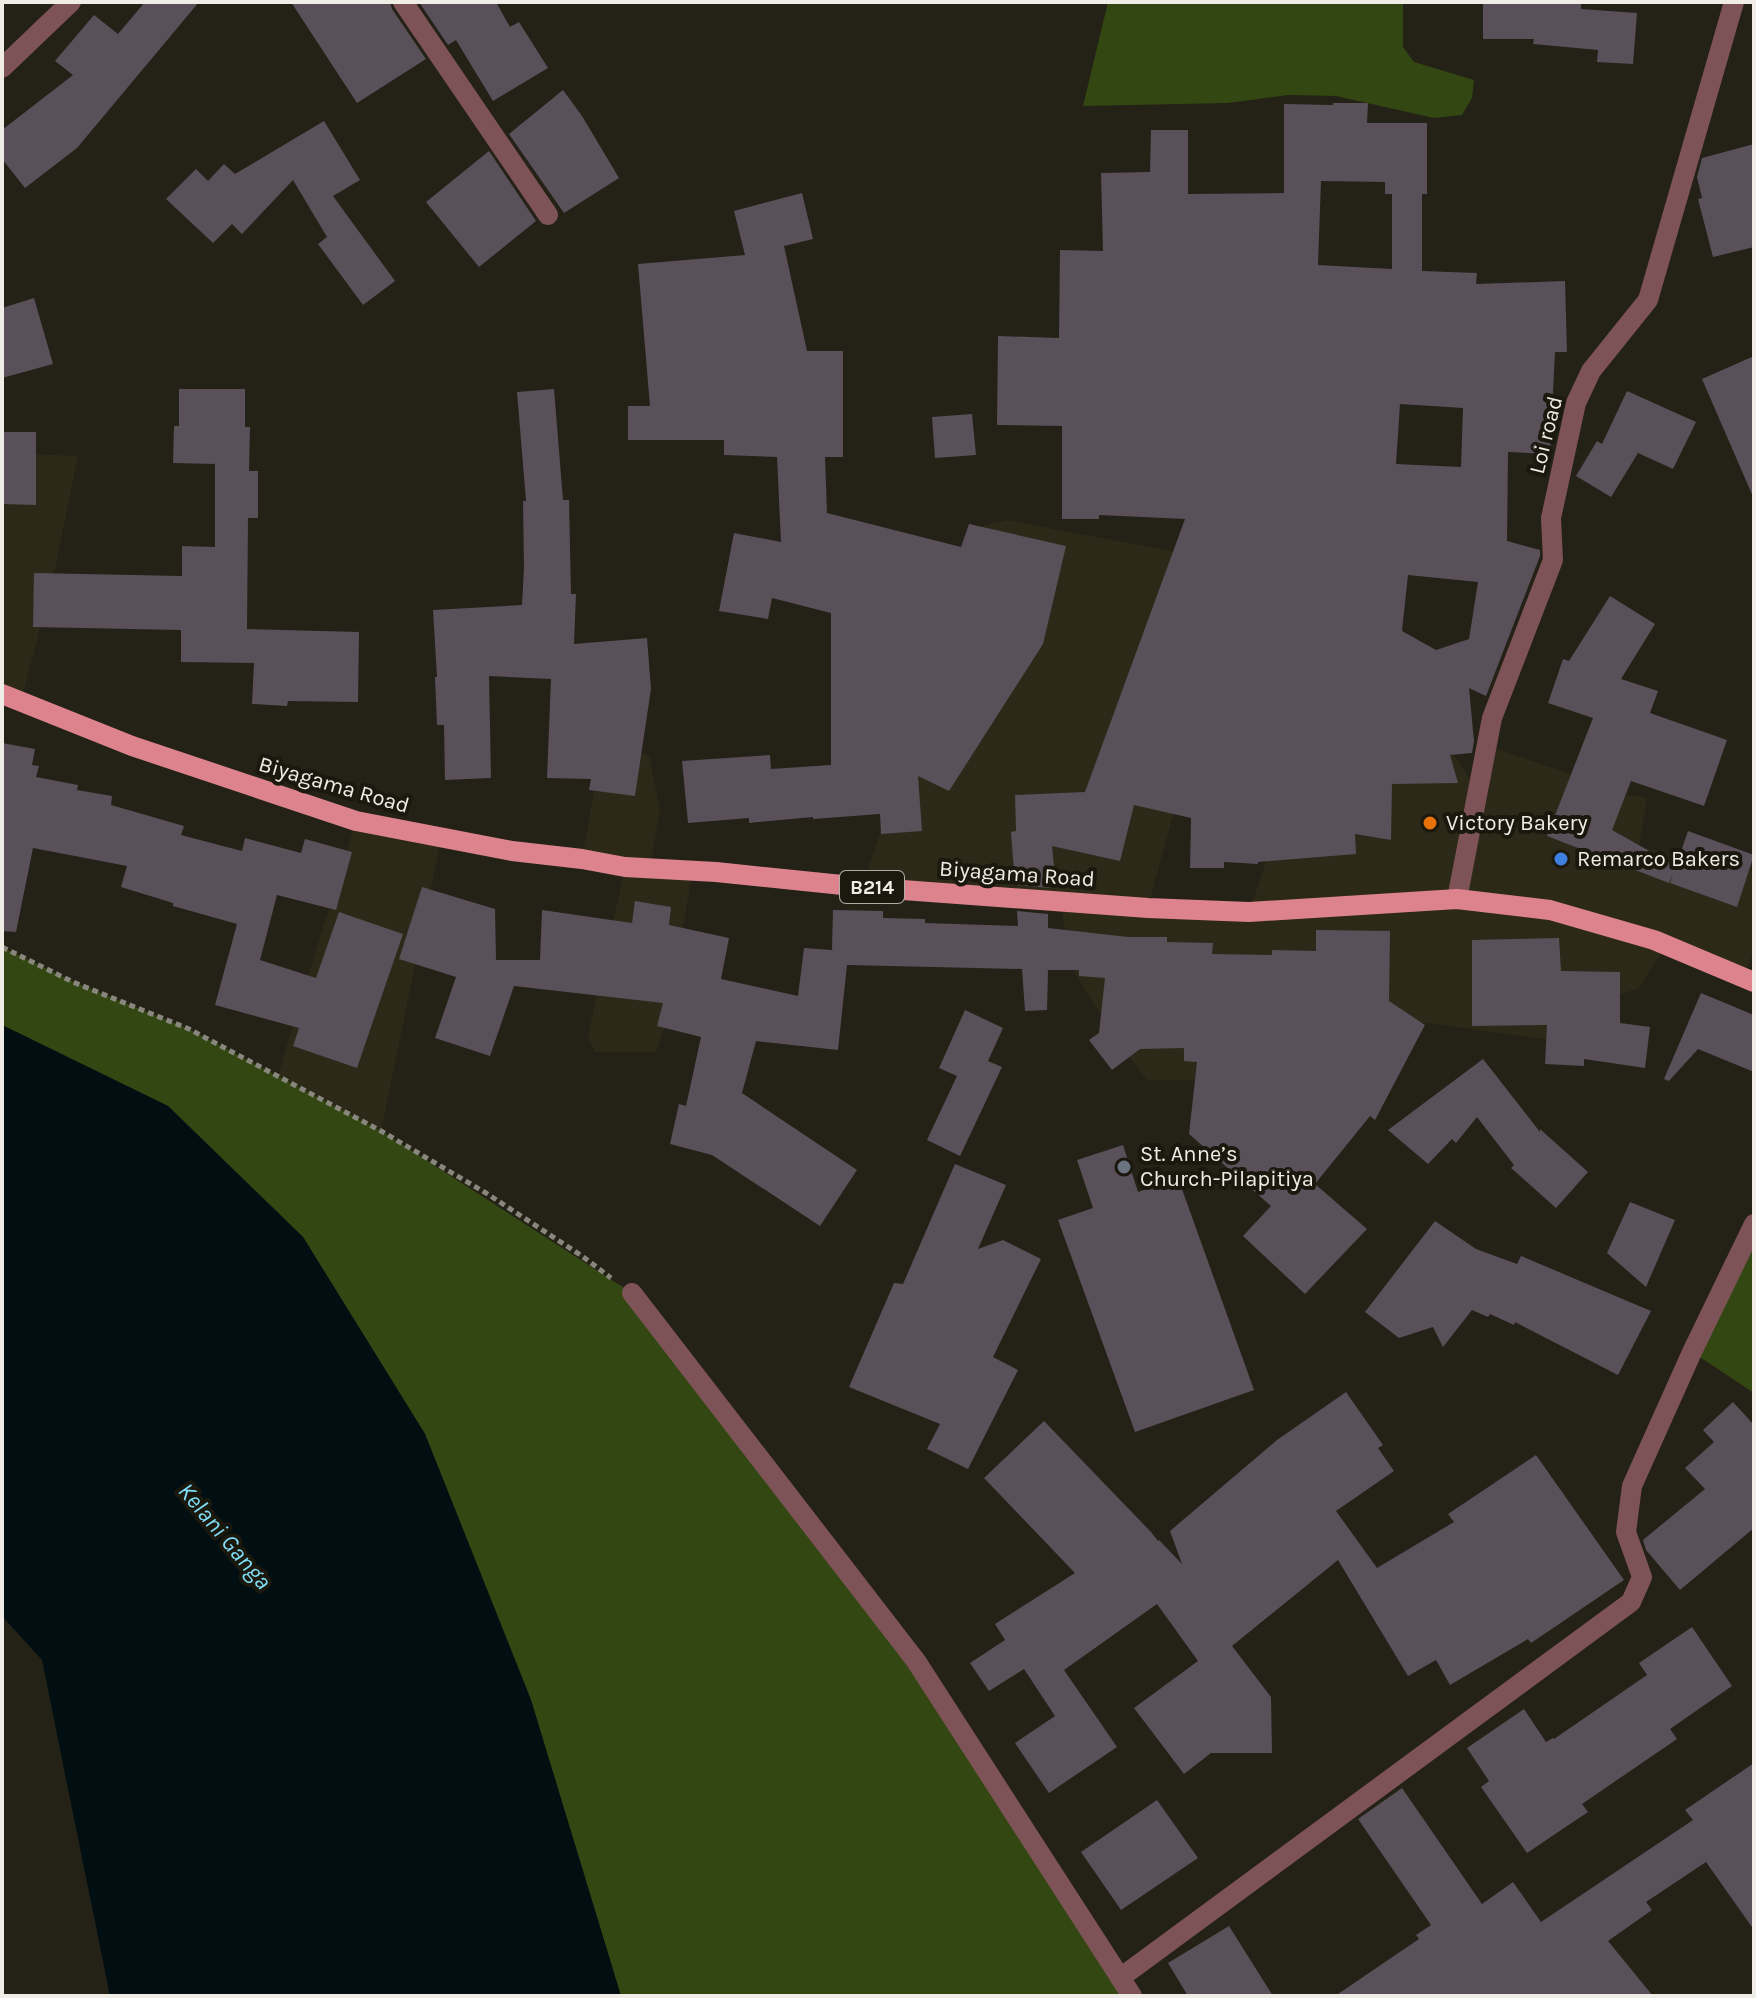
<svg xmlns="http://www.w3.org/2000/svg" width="1756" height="1998" font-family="Karla,sans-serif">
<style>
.built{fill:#2d2918}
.green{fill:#324711}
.water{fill:#010f13}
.building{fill:#59505a;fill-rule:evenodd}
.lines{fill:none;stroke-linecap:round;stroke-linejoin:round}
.path{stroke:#88867d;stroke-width:5;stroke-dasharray:6 4;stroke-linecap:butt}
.street{stroke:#7e5357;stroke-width:20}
.primary{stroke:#dc838d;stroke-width:20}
.food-dot{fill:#e8710a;stroke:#1b180e;stroke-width:3}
.shop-dot{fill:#3f7fe0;stroke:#1b180e;stroke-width:3}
.worship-dot{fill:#6b7280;stroke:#1b180e;stroke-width:3}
.labels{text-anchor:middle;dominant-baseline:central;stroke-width:8;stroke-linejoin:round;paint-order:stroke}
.shield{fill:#1b180e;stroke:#afada5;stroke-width:2}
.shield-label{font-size:20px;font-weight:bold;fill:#efede6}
.street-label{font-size:22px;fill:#efede6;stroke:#1b180e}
.poi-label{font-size:22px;fill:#efede6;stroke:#1b180e;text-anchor:start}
.water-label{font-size:24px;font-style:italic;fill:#7fddf6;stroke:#1b180e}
</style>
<rect width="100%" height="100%" fill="#242117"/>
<!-- built -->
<g class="built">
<path d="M2 453 78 456 54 573 21 702 2 694Z"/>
<path d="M1007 520 1318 579 1178 797 1148 907 1249 912 1290 791 1440 743 1455 757 1477 789 1487 745 1629 795 1647 798 1639 847 1754 871V949L1744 978 1666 946 1638 989 1587 1003 1572 1043 1406 1020 1315 1082 1147 1080 1116 1040 1074 971 1063 921 1062 901 862 887 983 526Z"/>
<path d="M617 745 649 755 660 809 650 868 693 871 665 1026 656 1052H595L588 1036 625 867 582 859 602 747Z"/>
<path d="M356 821 441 839 381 1131 278 1078 288 1041Z"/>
</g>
<!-- green -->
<g class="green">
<path d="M1108 2H1403V47L1414 62 1474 80 1472 98 1462 115 1434 118 1336 96 1288 95 1228 103 1083 106Z"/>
<path d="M2 947 74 982 189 1029 381 1131 632 1293 915 1661 1132 1996H621L531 1700 425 1434 303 1237 168 1106 2 1025Z"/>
<path d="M1754 1224V1393L1692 1352Z"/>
</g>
<!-- water -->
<path class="water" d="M2 1025 168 1106 303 1237 425 1434 531 1700 621 1996H110L42 1660 2 1616Z"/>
<!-- building -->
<g class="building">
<path d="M145 2H199L77 148 25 188 2 159V130L73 75 55 61 94 15 118 34Z"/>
<path d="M291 2H390L392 9 426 59 357 103Z"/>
<path d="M419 2H496L510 27 519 22 548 68 493 101 456 40 448 45Z"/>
<path d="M1483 2H1581V9L1637 13 1633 64 1597 62 1598 50 1533 44 1534 39H1483Z"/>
<path d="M563 90 582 116 619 178 564 213 509 134Z"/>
<path d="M1333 103H1368L1367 123H1427V194H1422V271L1477 273 1476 284 1565 281 1567 352H1555L1550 454 1508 452 1507 541 1540 550V556L1486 696 1469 688 1474 741 1472 753 1450 755 1458 783 1392 784 1391 840 1355 834 1356 854 1258 862V864L1224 862V868H1190L1191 818 1134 805 1120 861 1052 846 1054 867H1049V888L1015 885 1011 832 1016 831 1015 795 1085 792 1185 519 1099 515V519H1062V426L997 425 998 336 1059 338 1060 250 1103 251 1101 173 1150 172 1151 130H1188V194L1284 193V104L1333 105ZM1321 181 1385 182V194H1392V269L1318 265ZM1400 404 1463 408 1461 467 1396 464ZM1408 575 1478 582 1469 639 1436 650 1402 631Z"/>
<path d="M324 121 360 180 333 196 395 281 363 305 318 244 327 237 293 180 242 234 232 224 213 243 166 199 196 169 208 181 224 164 235 174Z"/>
<path d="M1754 144V247L1713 257 1698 199 1702 198 1697 177 1702 158Z"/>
<path d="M489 151 536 221 479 267 426 202Z"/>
<path d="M802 193 813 239 784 246 807 351H843V457H825L827 513 961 547 969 524 1066 546 1043 644 949 791 918 776 922 831 881 834 880 814 813 819V817L749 823V818L688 823 682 761 770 755 771 769 831 765V613L772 598 768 619 719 611 734 533 781 542 777 457 724 455V440H628V406H650L638 264 745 255 734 211Z"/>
<path d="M34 298 53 364 2 378V308Z"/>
<path d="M1754 356V499L1702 379Z"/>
<path d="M179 389H245V427H250L249 471H258V518H248L247 629 359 632 358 702 288 701 287 706 252 704 254 663 181 662V630L33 627 34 573 182 576V546L215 547V464L173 463 174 426H179Z"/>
<path d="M554 389 563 500H569L571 594H576L574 644 647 638 651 689 635 796 589 790 591 779 547 778 551 679 489 676 491 778 445 780 444 725H437L435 677H437L433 610 522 605 524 568 523 501H526L517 392Z"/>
<path d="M1627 391 1696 422 1673 469 1638 453 1611 497 1576 476 1597 441 1602 444Z"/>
<path d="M972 414 976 455 935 458 932 417Z"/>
<path d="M2 432H36V505L2 504Z"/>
<path d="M1610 596 1655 624 1621 679 1658 691 1650 713 1727 740 1704 806 1631 781 1612 830 1676 866 1688 831 1754 855 1737 907 1670 883 1673 873 1669 883 1547 836 1593 718 1548 703 1563 659 1569 661Z"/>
<path d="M2 743 35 749 32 765 39 766 36 777 78 785 77 790 112 796 111 805 184 826 181 835 242 851 245 838 301 853 305 839 352 852 336 910 277 895 260 960 316 978 339 912 403 934 357 1068 293 1046 299 1028 215 1005 237 924 173 906V903L121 887 127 866 33 848 16 932 2 931Z"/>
<path d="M422 887 495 909 496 960H540L542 910 632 923 635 901 671 907 669 925 729 938 721 979 798 996 804 948 832 950 833 910 883 911V918L925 919V923L1018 926 1017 911 1048 914V928L1128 937H1167V942L1213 943 1212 954 1272 955V950L1316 951V930L1390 931 1389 1001 1425 1025 1375 1120 1370 1116 1315 1184 1367 1229 1305 1294 1243 1236 1271 1206 1189 1134 1197 1062 1184 1061V1048L1140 1049 1112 1070 1089 1040 1099 1033 1105 978 1079 976V970H1048L1047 1010 1025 1011 1022 969 847 965 838 1050 756 1041 742 1093 857 1170 820 1226 712 1155 670 1144 679 1104 686 1106 701 1037 657 1026 663 1003 514 986 490 1056 435 1038 456 977 399 959Z"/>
<path d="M1559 938 1561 971 1620 972V1023L1650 1027 1645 1068 1584 1059V1066L1545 1064 1547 1025 1472 1026V940Z"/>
<path d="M1701 993 1754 1015V1072L1698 1049 1669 1081 1664 1079Z"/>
<path d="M965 1010 1003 1028 988 1061 1002 1067 960 1156 927 1140 957 1076 939 1068Z"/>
<path d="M1483 1059 1540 1132V1129L1588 1172 1556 1208 1511 1168 1514 1165 1477 1117 1456 1143 1452 1139 1428 1164 1388 1130Z"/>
<path d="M1123 1145 1138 1192 1178 1178 1254 1390 1135 1432 1058 1220 1093 1208 1077 1160Z"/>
<path d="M955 1164 1006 1185 978 1249 1003 1240 1041 1259 993 1357 1018 1370 968 1469 927 1449 940 1424 849 1387 894 1283 903 1284Z"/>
<path d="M1630 1202 1675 1220 1646 1287 1607 1253Z"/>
<path d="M1435 1221 1476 1249 1517 1264 1521 1256 1651 1311 1618 1375 1515 1322 1514 1325 1490 1314 1488 1317 1472 1310 1443 1347 1433 1327 1399 1338 1365 1312Z"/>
<path d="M1346 1392 1383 1445 1378 1448 1394 1471 1336 1511 1377 1568 1454 1522 1448 1514 1536 1455 1624 1580 1531 1643 1528 1639 1450 1685 1436 1660 1408 1676 1338 1560 1232 1646 1271 1697 1272 1753H1211L1184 1774 1134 1708 1198 1661 1157 1604 1064 1670 1117 1747 1049 1793 1015 1743 1055 1716 1024 1669 989 1691 970 1663 1005 1640 995 1624 1075 1573 984 1478 1044 1421 1151 1532 1158 1541 1159 1540 1182 1564 1170 1531 1277 1440Z"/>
<path d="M1733 1402 1754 1425V1528L1680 1590 1646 1550 1643 1540 1705 1489 1685 1468 1714 1442 1703 1430Z"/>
<path d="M1692 1627 1732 1686 1670 1729 1677 1739 1582 1804 1588 1812 1527 1853 1481 1787 1489 1781 1467 1748 1524 1709 1546 1742 1553 1738 1554 1739 1647 1675 1639 1663Z"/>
<path d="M1754 1763V1930L1706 1862 1646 1902 1652 1910 1608 1941 1653 1996H1335L1419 1939 1416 1935 1431 1925 1358 1819 1402 1788 1482 1904 1513 1882 1541 1922 1693 1820 1685 1810Z"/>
<path d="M1157 1800 1198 1858 1121 1910 1081 1852Z"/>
<path d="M1229 1926 1273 1996H1188L1168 1963Z"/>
</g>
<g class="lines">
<!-- path -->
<path class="path" d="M2 947 73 982 189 1029 381 1131 486 1193 582 1256 611 1278"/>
<!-- street -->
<g class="street">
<path d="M403 2 548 215"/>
<path d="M2 68 71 2"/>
<path d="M1457 899 1492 718 1553 560 1551 518 1576 403 1591 371 1648 300 1734 2"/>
<path d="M632 1293 916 1661 1132 1996"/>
<path d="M1120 1978 1631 1602 1642 1577 1626 1532 1632 1486 1692 1352 1754 1224"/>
</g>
<!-- primary -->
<path class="primary" d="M2 694 132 746 356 821 512 851 582 859 625 867 716 872 862 887 1148 908 1249 912 1457 899 1550 910 1654 940 1754 982"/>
</g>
<!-- markers -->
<circle class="food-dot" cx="1430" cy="823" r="8"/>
<circle class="shop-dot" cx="1561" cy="859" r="8"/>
<circle class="worship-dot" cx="1124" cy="1167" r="8"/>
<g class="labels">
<!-- shield labels -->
<rect class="shield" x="840" y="871" width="64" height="32" rx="6"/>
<g class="shield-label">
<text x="872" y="887">B214</text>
</g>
<!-- street labels -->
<g class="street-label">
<text transform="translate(1546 435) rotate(-76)">Loi road</text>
<text transform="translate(334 785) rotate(16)">Biyagama Road</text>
<text transform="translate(1017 874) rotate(4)">Biyagama Road</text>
</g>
<!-- poi labels -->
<g class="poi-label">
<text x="1446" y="823">Victory Bakery</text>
<text x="1577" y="859">Remarco Bakers</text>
<text x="1140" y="1154">St. Anne’s<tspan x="1140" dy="25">Church-Pilapitiya</tspan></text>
</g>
<!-- water labels -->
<g class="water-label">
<text transform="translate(225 1536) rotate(50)">Kelani Ganga</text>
</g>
</g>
<!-- border -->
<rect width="1756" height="1998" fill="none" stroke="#efede6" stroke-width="8"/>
</svg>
